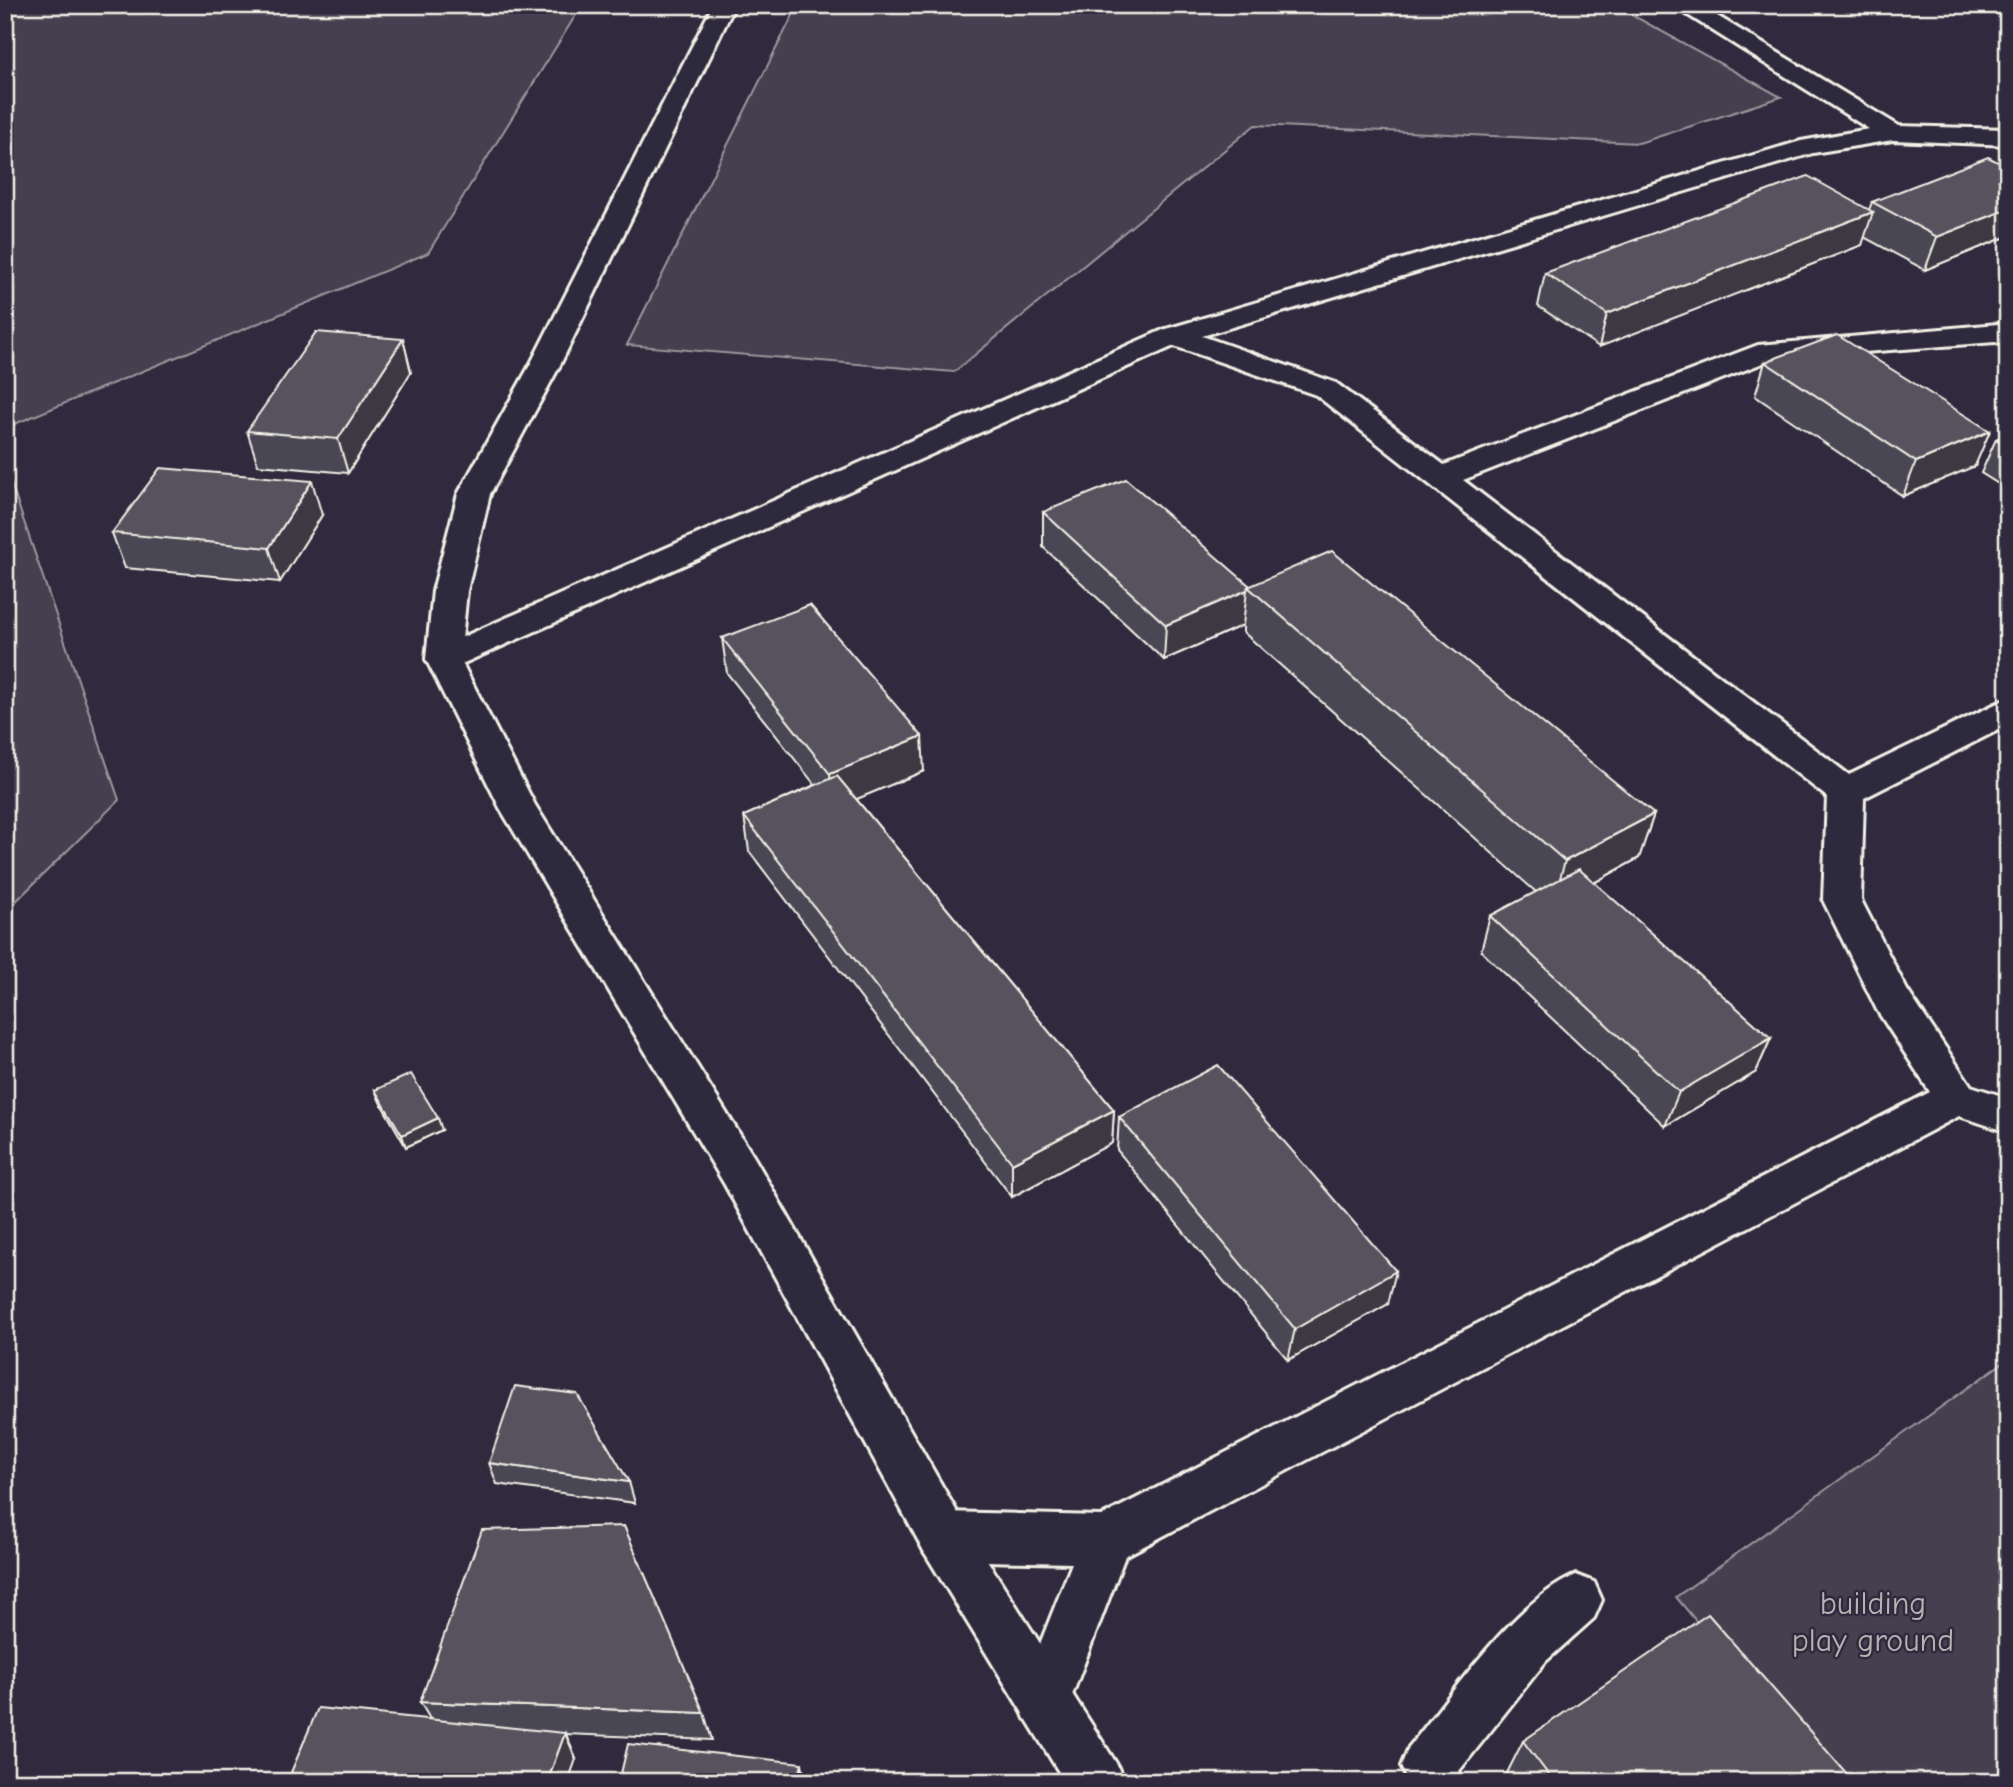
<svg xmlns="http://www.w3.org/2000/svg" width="2013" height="1787" font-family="'Comic Neue',sans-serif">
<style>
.green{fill:#454050;stroke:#9c989c;stroke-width:2}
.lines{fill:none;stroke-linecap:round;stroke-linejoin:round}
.minor-casing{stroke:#f4f1e8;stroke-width:6}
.major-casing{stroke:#f4f1e8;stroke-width:6}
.minor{fill:#2f2a3d;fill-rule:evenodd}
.major{fill:#2f2a3d;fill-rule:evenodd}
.wall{fill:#4a4752;stroke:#f4f1e8;stroke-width:2}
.shaded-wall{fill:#3c3942;stroke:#f4f1e8;stroke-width:2}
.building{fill:#56525f;stroke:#f4f1e8;stroke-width:2}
.labels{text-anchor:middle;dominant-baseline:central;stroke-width:5;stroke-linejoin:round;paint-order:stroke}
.near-park-label{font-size:32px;fill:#b7b3b3;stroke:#2f2a3d}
</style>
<rect width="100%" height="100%" fill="#2f2a3d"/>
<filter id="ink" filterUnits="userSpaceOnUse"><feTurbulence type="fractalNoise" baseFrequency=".0143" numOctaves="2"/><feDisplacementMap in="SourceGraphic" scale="14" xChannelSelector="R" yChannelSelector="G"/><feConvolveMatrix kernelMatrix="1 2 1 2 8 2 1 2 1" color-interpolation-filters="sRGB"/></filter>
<g filter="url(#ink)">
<!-- green -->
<g class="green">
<path d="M5 5H582L428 253 5 428Z"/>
<path d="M798 5H1614L1781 97 1639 143 1255 125 954 372 627 345Z"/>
<path d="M5 466 119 800 5 912Z"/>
<path d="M2008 1359V1782H1830L1676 1597Z"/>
</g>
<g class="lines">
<!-- minor casing -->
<g class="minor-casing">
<g id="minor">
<path d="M1672 5H1699L1899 126 2008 129V145L1893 140 1813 153 1202 336 1336 383 1444 465 1758 345 1998 324 2008 327V346L1995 342 1773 359 1463 480 1849 775 2008 698V725L1864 798 1861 900 1907 990 1971 1086 2008 1098V1132L1959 1116 1125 1556 1063 1719 1044 1726 1025 1719 1018 1700 1072 1563 943 1560 925 1553 918 1536 925 1519 943 1512 1102 1516 1930 1092 1877 1010 1823 900 1827 797 1316 395 1174 346 455 667 443 670 431 667 426 659 431 651 1163 330 1801 141 1869 129Z"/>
<path d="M1576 1575 1594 1582 1602 1600 1594 1618 1546 1661 1459 1771 1463 1782H1408L1401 1766 1409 1747C1451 1696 1515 1600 1576 1575Z"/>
</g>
</g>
<!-- major casing -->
<g class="major-casing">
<path id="major" d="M713 5H735L560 365 490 494 467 591 460 659 535 805 755 1159 961 1519 1116 1763 1124 1782H1065L925 1553 725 1185 500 808 426 659 433 591 458 494 530 365Z"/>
</g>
<!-- minor -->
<use href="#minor" class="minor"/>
<!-- major -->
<use href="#major" class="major"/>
</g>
<!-- wall -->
<g class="wall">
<path d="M2008 167V236L1925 270 1864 237 1862 245 1599 347 1538 306 1545 273 1869 210 1872 202Z"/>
<path d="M403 339 411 372 348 473 258 465 247 431Z"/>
<path d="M1765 362 1975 466 1903 496 1755 396Z"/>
<path d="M2008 434V490L1981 473 1996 439Z"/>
<path d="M1043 512 1250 586 1654 814 1639 858 1594 883 1771 1038 1756 1072 1665 1126 1481 951 1490 916 1536 892 1243 632V625L1164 660 1043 547Z"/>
<path d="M322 515 280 582 125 568 112 533Z"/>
<path d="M722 638 924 771 856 799 1114 1110 1112 1143 1012 1197 749 851 744 816 815 785 727 673Z"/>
<path d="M375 1090 442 1130 406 1147 380 1102Z"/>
<path d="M1119 1117 1388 1304 1288 1360 1117 1150Z"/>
<path d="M489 1463 629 1482 635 1503 497 1484Z"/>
<path d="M420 1702 704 1713 712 1740 566 1734 576 1759 430 1719Z"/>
<path d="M1523 1741 1854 1782H1511L1506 1775Z"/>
</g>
<!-- shaded-wall -->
<g class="shaded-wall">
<path d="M2008 209V236L1925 270 1937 237Z"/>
<path d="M1873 212 1862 245 1599 347 1607 314Z"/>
<path d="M403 339 411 372 348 473 338 439Z"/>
<path d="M1990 431 1975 466 1903 496 1916 462Z"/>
<path d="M312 481 322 515 280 582 269 548Z"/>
<path d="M1247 590 1243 625 1164 660 1166 625Z"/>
<path d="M922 736 924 771 833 809 830 774Z"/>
<path d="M1654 814 1639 858 1552 906 1565 861Z"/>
<path d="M1771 1038 1756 1072 1665 1126 1679 1092Z"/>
<path d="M1114 1110 1112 1143 1012 1197V1163Z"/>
<path d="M438 1118 442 1130 406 1147 402 1135Z"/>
<path d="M1396 1271 1388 1304 1288 1360 1295 1329Z"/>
<path d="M565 1733 576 1759 568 1782H547Z"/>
<path d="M802 1763 805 1782H798Z"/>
</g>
<!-- building -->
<g class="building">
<path d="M1988 157 2008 167V209L1937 237 1872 202Z"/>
<path d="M1808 176 1873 212 1607 314 1545 273Z"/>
<path d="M316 332 403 339 338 439 247 431Z"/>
<path d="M1837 335 1990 431 1916 462 1765 362Z"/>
<path d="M2008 434V447L1996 439Z"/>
<path d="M160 468 312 481 269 548 112 533Z"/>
<path d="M1126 479 1250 586 1248 587 1247 590 1166 625 1043 512Z"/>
<path d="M1332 551 1654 814 1565 861 1248 587Z"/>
<path d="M810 605 922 736 830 774 722 638Z"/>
<path d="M837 776 1114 1110 1012 1163 744 816Z"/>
<path d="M1579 869 1771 1038 1679 1092 1490 916Z"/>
<path d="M1218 1065 1396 1271 1295 1329 1119 1117Z"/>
<path d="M411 1074 438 1118 402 1135 375 1090Z"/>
<path d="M515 1386 577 1394 629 1482 489 1463Z"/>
<path d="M624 1526 704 1713 420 1702 482 1530Z"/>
<path d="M1708 1614 1854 1782H1554L1523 1741Z"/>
<path d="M318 1708 565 1733 547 1782H287Z"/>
<path d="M628 1744 802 1763 798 1782H619Z"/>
</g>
</g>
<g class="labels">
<!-- near-park labels -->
<g class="near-park-label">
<text x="1873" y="1603">building<tspan x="1873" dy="37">play ground</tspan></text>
</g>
</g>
<!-- margin -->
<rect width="2013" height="1787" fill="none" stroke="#2f2a3d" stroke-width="28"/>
<rect x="14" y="14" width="1985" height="1759" fill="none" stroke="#f4f1e8" stroke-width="2.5" filter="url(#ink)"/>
</svg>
